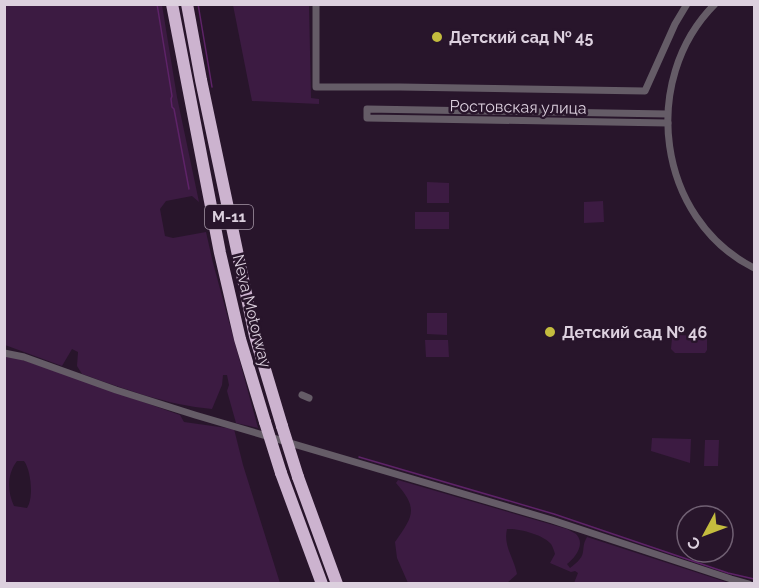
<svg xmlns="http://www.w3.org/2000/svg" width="759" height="588" font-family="Raleway,sans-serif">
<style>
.green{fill:#3c1b42;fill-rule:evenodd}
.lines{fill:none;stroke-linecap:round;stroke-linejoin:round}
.stream{stroke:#5e2368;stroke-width:1.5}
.street{stroke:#655c67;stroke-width:7}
.highway{stroke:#ccb3cf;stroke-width:12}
.highway-bridge{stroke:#ccb3cf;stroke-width:12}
.poi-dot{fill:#c4bc3e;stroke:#28152b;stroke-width:2}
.labels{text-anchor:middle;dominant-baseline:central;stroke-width:5;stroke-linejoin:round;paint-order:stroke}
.shield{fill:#28152b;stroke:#a698a8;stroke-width:1.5}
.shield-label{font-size:15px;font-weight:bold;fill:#dcd0de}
.poi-label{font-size:16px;font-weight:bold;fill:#dcd0de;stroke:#28152b;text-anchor:start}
.street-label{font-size:16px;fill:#dcd0de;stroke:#28152b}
</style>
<rect width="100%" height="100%" fill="#28152b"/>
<!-- green -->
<g class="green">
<path d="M4 5H162L177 97 199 202 192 196 166 201 160 209 165 236 173 238 206 232 213 263 258 428 236 423 227 391 229 385 227 375H223L222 385 212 409C167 405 125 389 82 374L77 366 78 352 72 349 62 366 5 345Z"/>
<path d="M233 5H309L311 98 319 99V104L252 101Z"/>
<path d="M427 182 449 183V203H427Z"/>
<path d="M603 201 604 222 584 223V202Z"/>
<rect x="415" y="212" width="34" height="17"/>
<path d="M427 313H447V335L427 334Z"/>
<path d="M675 335 705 336 707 337V350L705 353H675L671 349 672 338Z"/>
<path d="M425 340H448L449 357H426Z"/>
<path d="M4 356 16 358 44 367 180 415 184 422 234 429 243 465 280 583H5ZM17 461H24C31 470 34 498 27 508L14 506C7 491 7 474 17 461Z"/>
<path d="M652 438 691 439 690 463 651 451Z"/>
<path d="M705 440H719L718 466H704Z"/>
<path d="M398 480 567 529C570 531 573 532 576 534 586 544 575 558 567 564L570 568C575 564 582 559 583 552 584 546 583 544 587 537L729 583H574L578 573 575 571 571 572 550 563 555 554C554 551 553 547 551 544 544 535 519 528 507 529 503 546 514 558 517 574L506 584 408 583 397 558 395 542C413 516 419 509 396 483Z"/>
</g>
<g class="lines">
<!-- stream -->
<g class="stream">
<path d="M157 4 172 96 171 99 172 107 174 109 189 189"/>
<path d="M198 4 212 87"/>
<path d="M359 457 554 514 728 573 754 579"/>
</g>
<!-- street -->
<g class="street">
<path d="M316 4V87H400L645 91 675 24 687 4"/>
<path d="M715 4C639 80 657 219 754 268"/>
<path d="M667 114 367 109V118L668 123"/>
<path d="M4 353 24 357 116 390 195 415 552 520 731 579 749 584"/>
<path d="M302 395 309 398"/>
</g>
<!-- highway -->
<g class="highway">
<path d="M172 4 220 253 240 339 265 422"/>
<path d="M187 4 201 80 255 336 282 426"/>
<path d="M281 473 322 584"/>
<path d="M298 477 337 584"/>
</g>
<!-- highway-bridge -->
<g class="highway-bridge">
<path d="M265 422 281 473"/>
<path d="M282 426 298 477"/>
</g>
</g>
<!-- markers -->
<g class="poi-dot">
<circle cx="437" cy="37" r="6"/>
<circle cx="550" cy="332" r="6"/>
</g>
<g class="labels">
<!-- shield labels -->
<rect class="shield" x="205" y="205" width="48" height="24" rx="4.5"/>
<g class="shield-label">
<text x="229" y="217">М-11</text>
</g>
<!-- poi labels -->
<g class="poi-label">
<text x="449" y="37">Детский сад № 45</text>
<text x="562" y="332">Детский сад № 46</text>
</g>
<!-- street labels -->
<g class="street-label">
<text transform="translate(518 107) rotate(1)">Ростовская улица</text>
<text transform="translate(252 311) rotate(76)">Neva Motorway</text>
</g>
</g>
<!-- border -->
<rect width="759" height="588" fill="none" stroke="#dcd0de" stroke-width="12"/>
<!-- north arrow -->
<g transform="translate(705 534) rotate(229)"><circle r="28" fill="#28152b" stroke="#706073" stroke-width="1.5"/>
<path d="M0-4.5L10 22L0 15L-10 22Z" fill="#c4bc3e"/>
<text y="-9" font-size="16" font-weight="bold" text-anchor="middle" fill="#dcd0de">С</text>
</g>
</svg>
